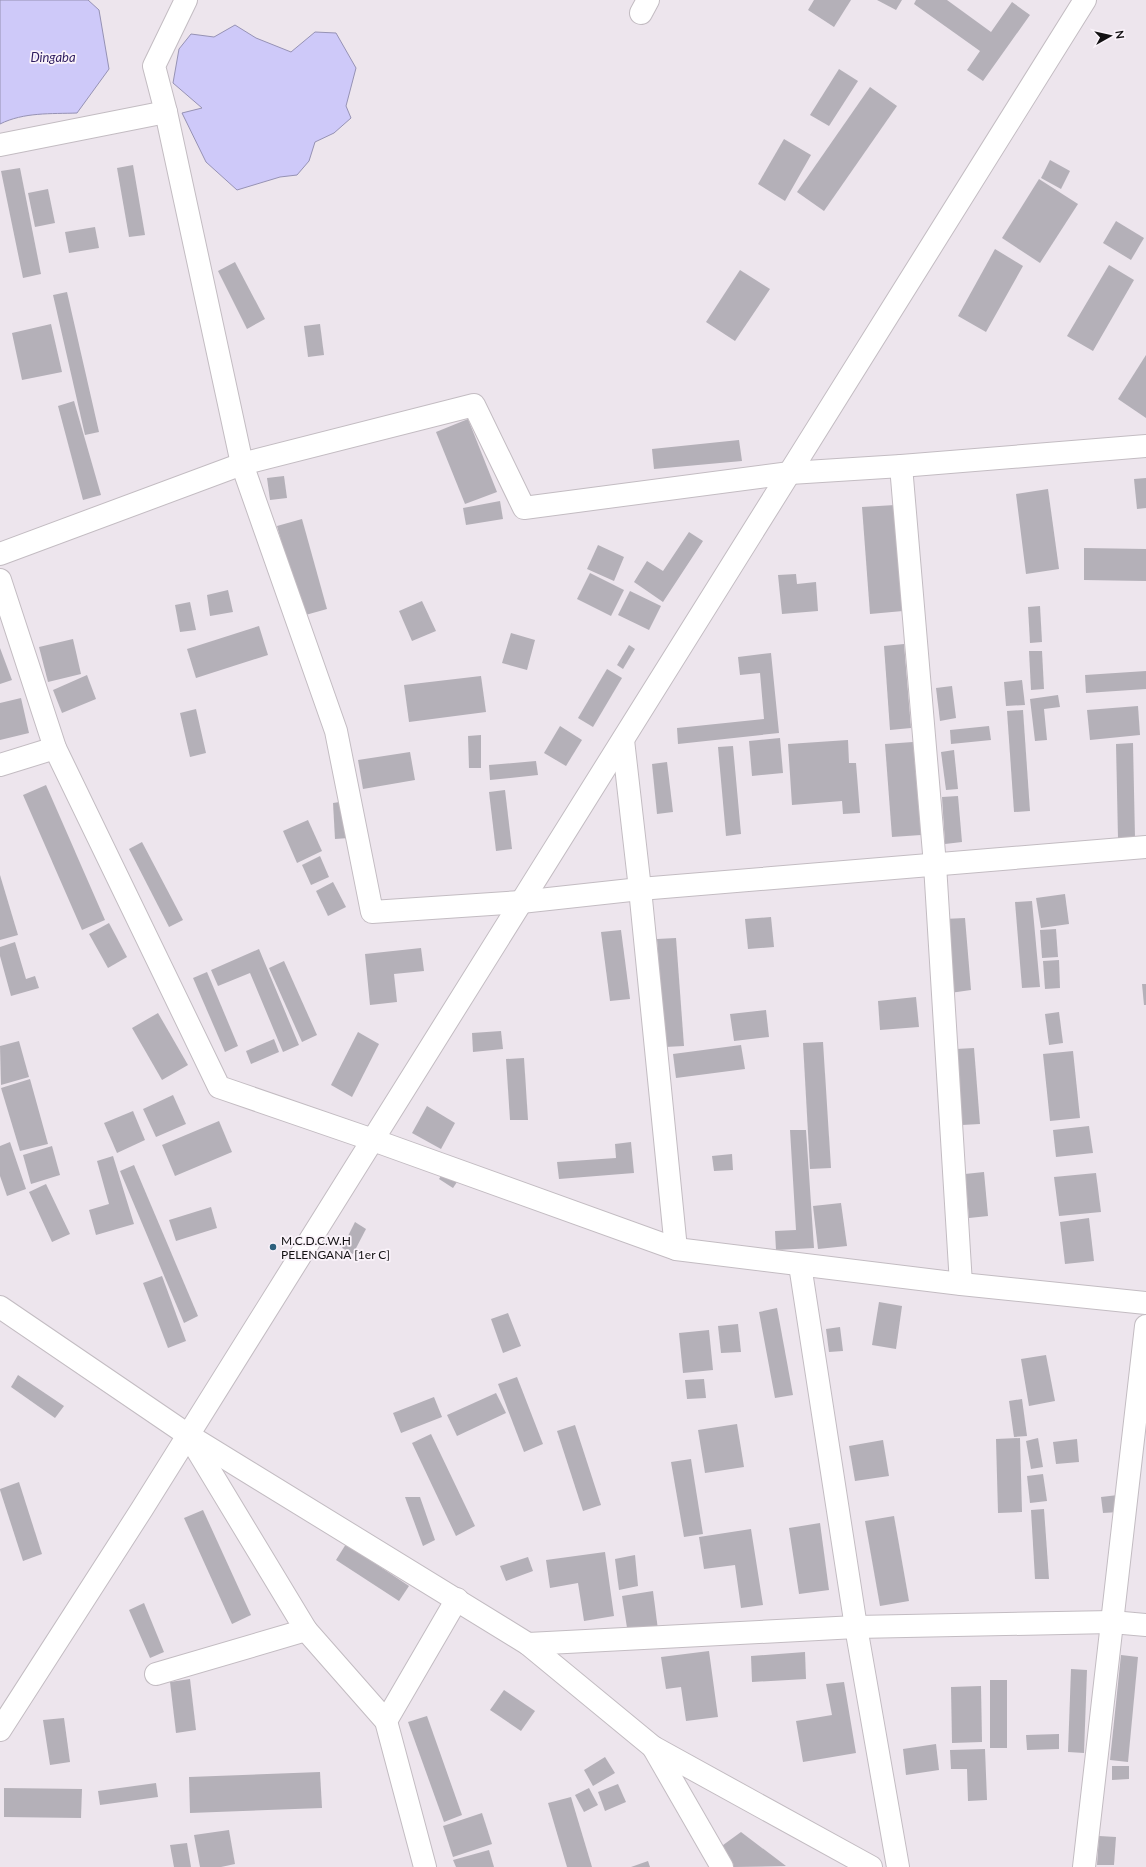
<svg xmlns="http://www.w3.org/2000/svg" width="1146" height="1867" font-family="Lato,sans-serif">
<style>
.water{fill:#cec9f9;stroke:#9692b4}
.building{fill:#b4b0b8}
.lines{fill:none;stroke-linecap:round;stroke-linejoin:round}
.minor-casing{stroke:#c3bcc2;stroke-width:24}
.minor{stroke:#fff;stroke-width:22}
.poi-dot{fill:#2d607d;stroke:#faf3fa;stroke-width:1.5}
.labels{text-anchor:middle;dominant-baseline:central;stroke-width:3.5;stroke-linejoin:round;paint-order:stroke}
.poi-label{font-size:12px;fill:#131113;stroke:#faf3fa;text-anchor:start}
.water-label{font-size:13px;font-style:italic;fill:#2e1c60;stroke:#faf3fa}
</style>
<rect width="100%" height="100%" fill="#ede5ed"/>
<!-- water -->
<g class="water">
<path d="M0 0H88L99 10 109 69 77 113C51 114 24 112 0 124Z"/>
<path d="M235 25 256 38 291 52 315 32 336 33 356 68 346 106 351 118 334 133 315 142 309 161 297 175 280 177 237 190 206 162 182 113 202 108 173 83 179 49 191 34 214 37Z"/>
</g>
<!-- building -->
<g class="building">
<path d="M814 0H851L834 27 808 10Z"/>
<path d="M877 0H902L896 10Z"/>
<path d="M916 0H947L991 32 1012 2 1030 15 983 81 967 70 980 51 914 4Z"/>
<path d="M839 69 858 81 829 126 810 115Z"/>
<path d="M870 87 897 106 824 211 797 192Z"/>
<path d="M784 139 811 155 785 201 758 184Z"/>
<path d="M1050 160 1070 171 1061 189 1041 178Z"/>
<path d="M133 165 145 235 129 237 117 168Z"/>
<path d="M20 168 41 274 23 278 1 171Z"/>
<path d="M1039 179 1078 204 1040 263 1002 238Z"/>
<path d="M48 189 55 223 35 227 28 193Z"/>
<path d="M1116 221 1144 238 1131 260 1103 243Z"/>
<path d="M95 227 99 248 69 253 65 232Z"/>
<path d="M995 249 1023 266 986 332 958 316Z"/>
<path d="M235 262 265 319 247 329 218 271Z"/>
<path d="M1109 265 1134 280 1093 351 1067 336Z"/>
<path d="M740 270 770 289 735 341 706 322Z"/>
<path d="M67 292 99 432 85 435 53 295Z"/>
<path d="M51 324 62 372 22 380 12 333Z"/>
<path d="M320 324 324 355 308 357 304 326Z"/>
<path d="M1146 355V418L1118 399Z"/>
<path d="M74 401 101 495 83 500 58 406Z"/>
<path d="M468 419 497 492 465 504 436 432Z"/>
<path d="M739 440 742 461 654 469 652 449Z"/>
<path d="M284 476 287 498 270 500 267 478Z"/>
<path d="M1146 478V508L1137 509 1134 479Z"/>
<path d="M1048 489 1059 569 1026 574 1016 494Z"/>
<path d="M500 501 503 519 466 525 463 508Z"/>
<path d="M895 505 903 611 870 614 862 507Z"/>
<path d="M302 519 327 609 302 616 277 526Z"/>
<path d="M689 532 703 541 663 602 634 582 647 561 663 571Z"/>
<path d="M598 545 624 557 614 581 587 569Z"/>
<path d="M1084 548 1146 549V581L1084 580Z"/>
<path d="M590 573 624 590 611 616 577 599Z"/>
<path d="M796 574 797 584 816 582 818 611 782 614 778 575Z"/>
<path d="M228 590 233 612 210 616 207 595Z"/>
<path d="M630 591 661 606 649 630 618 615Z"/>
<path d="M422 601 436 631 412 641 399 611Z"/>
<path d="M190 602 196 630 180 632 175 605Z"/>
<path d="M1040 606 1042 642 1030 643 1028 607Z"/>
<path d="M259 626 268 655 196 678 187 649Z"/>
<path d="M511 633 535 640 527 670 502 663Z"/>
<path d="M73 639 81 674 48 682 39 647Z"/>
<path d="M904 644 911 728 890 730 884 646Z"/>
<path d="M629 645 635 649 623 669 617 665Z"/>
<path d="M0 648 12 680 0 684Z"/>
<path d="M1029 651H1042L1044 689 1031 690Z"/>
<path d="M771 653 779 733 678 744 677 728 764 719 760 673 740 675 738 657Z"/>
<path d="M607 669 622 678 593 727 578 718Z"/>
<path d="M1146 671V689L1086 693 1085 675Z"/>
<path d="M87 675 96 699 62 713 53 690Z"/>
<path d="M481 676 486 712 409 722 404 685Z"/>
<path d="M1022 680 1025 705 1006 706 1004 682Z"/>
<path d="M952 686 956 718 940 721 936 688Z"/>
<path d="M1058 695 1060 707 1044 709 1047 740 1035 741 1030 699Z"/>
<path d="M21 698 29 733 0 740V703Z"/>
<path d="M1138 706 1140 735 1090 740 1087 710Z"/>
<path d="M196 709 206 753 190 757 180 713Z"/>
<path d="M1023 710 1030 811 1014 812 1007 711Z"/>
<path d="M560 726 582 740 566 766 544 753Z"/>
<path d="M989 726 991 740 951 744 950 730Z"/>
<path d="M481 735V768H469L468 736Z"/>
<path d="M780 738 783 773 752 776 749 741Z"/>
<path d="M848 740 849 763H856L860 813 843 814 842 801 792 805 788 744Z"/>
<path d="M913 742 921 835 892 837 885 744Z"/>
<path d="M1133 743 1135 838H1118L1116 744Z"/>
<path d="M733 746 741 834 726 836 718 747Z"/>
<path d="M954 750 958 789 946 790 941 752Z"/>
<path d="M410 752 415 780 363 789 358 760Z"/>
<path d="M536 761 538 775 490 780 489 765Z"/>
<path d="M667 762 673 812 657 814 652 764Z"/>
<path d="M46 785 105 920 82 930 23 795Z"/>
<path d="M505 790 512 849 496 851 489 792Z"/>
<path d="M958 796 962 842 945 844 942 797Z"/>
<path d="M346 801 349 838 335 839 333 803Z"/>
<path d="M308 820 322 851 297 863 283 831Z"/>
<path d="M142 842 183 920 169 927 129 849Z"/>
<path d="M320 856 329 877 311 885 302 865Z"/>
<path d="M0 875 18 935 0 940Z"/>
<path d="M333 882 346 907 328 916 316 891Z"/>
<path d="M1065 894 1069 924 1041 928 1036 898Z"/>
<path d="M1032 901 1040 987 1022 988 1015 902Z"/>
<path d="M771 917 774 947 748 949 745 919Z"/>
<path d="M965 918 971 990 950 993 944 919Z"/>
<path d="M109 923 127 957 108 968 89 934Z"/>
<path d="M1056 929 1058 957 1042 958 1040 930Z"/>
<path d="M621 930 630 999 610 1001 601 932Z"/>
<path d="M676 938 684 1046 665 1047 657 939Z"/>
<path d="M15 942 26 979 35 976 39 988 11 996 0 956V947Z"/>
<path d="M421 948 424 971 394 974 397 1002 370 1005 365 954Z"/>
<path d="M259 949 299 1045 283 1052 250 973 218 986 211 970Z"/>
<path d="M1059 960 1060 988 1045 989 1043 961Z"/>
<path d="M284 961 317 1035 302 1042 269 968Z"/>
<path d="M207 972 238 1046 225 1052 193 978Z"/>
<path d="M1142 984H1146V1005H1144Z"/>
<path d="M916 997 919 1027 880 1030 878 1001Z"/>
<path d="M766 1010 769 1037 734 1041 730 1014Z"/>
<path d="M1059 1012 1063 1043 1049 1045 1045 1014Z"/>
<path d="M158 1013 188 1065 162 1080 132 1028Z"/>
<path d="M501 1031 503 1049 473 1052 472 1033Z"/>
<path d="M358 1032 379 1044 352 1097 331 1085Z"/>
<path d="M274 1039 279 1052 251 1064 246 1051Z"/>
<path d="M19 1041 29 1077 1 1085 0 1046Z"/>
<path d="M823 1042 831 1168 810 1169 803 1043Z"/>
<path d="M741 1045 745 1069 676 1078 673 1054Z"/>
<path d="M974 1048 980 1124 962 1125 956 1049Z"/>
<path d="M1073 1051 1080 1118 1050 1121 1043 1054Z"/>
<path d="M524 1058 528 1120H510L506 1059Z"/>
<path d="M30 1079 48 1144 20 1151 1 1088Z"/>
<path d="M173 1095 186 1124 156 1137 143 1109Z"/>
<path d="M427 1106 455 1123 441 1149 412 1133Z"/>
<path d="M133 1111 145 1140 117 1153 104 1123Z"/>
<path d="M219 1121 232 1152 175 1176 162 1145Z"/>
<path d="M1089 1126 1093 1153 1056 1157 1053 1130Z"/>
<path d="M790 1130H806L814 1248 776 1250 775 1231 796 1230Z"/>
<path d="M10 1142 26 1189 7 1196 0 1176V1146Z"/>
<path d="M631 1142 634 1173 559 1179 557 1162 616 1158 615 1144Z"/>
<path d="M52 1146 60 1175 31 1184 23 1155Z"/>
<path d="M732 1154 733 1170 714 1171 712 1156Z"/>
<path d="M113 1156 134 1224 96 1235 89 1210 109 1204 97 1161Z"/>
<path d="M134 1165 198 1316 184 1323 120 1171Z"/>
<path d="M445 1170 459 1179 453 1188 439 1179Z"/>
<path d="M984 1172 988 1216 969 1218 965 1174Z"/>
<path d="M1096 1173 1101 1212 1059 1216 1054 1177Z"/>
<path d="M46 1184 70 1234 52 1242 29 1192Z"/>
<path d="M841 1203 847 1246 818 1249 813 1206Z"/>
<path d="M211 1207 217 1228 176 1241 169 1220Z"/>
<path d="M1089 1218 1094 1261 1065 1264 1060 1222Z"/>
<path d="M355 1222 366 1229 353 1254 342 1248Z"/>
<path d="M162 1276 186 1341 168 1348 143 1283Z"/>
<path d="M879 1302 902 1306 896 1349 872 1345Z"/>
<path d="M777 1308 793 1395 775 1398 759 1312Z"/>
<path d="M508 1313 521 1346 503 1353 491 1319Z"/>
<path d="M738 1324 741 1352 721 1353 718 1326Z"/>
<path d="M840 1327 843 1351 829 1352 826 1329Z"/>
<path d="M709 1330 713 1370 683 1373 679 1333Z"/>
<path d="M1046 1355 1055 1401 1029 1406 1021 1359Z"/>
<path d="M18 1375 64 1406 55 1418 11 1387Z"/>
<path d="M517 1377 543 1444 524 1452 498 1384Z"/>
<path d="M704 1379 706 1398 687 1399 685 1380Z"/>
<path d="M496 1393 506 1413 457 1436 447 1415Z"/>
<path d="M434 1397 442 1417 401 1433 393 1413Z"/>
<path d="M1022 1399 1027 1436 1014 1437 1009 1401Z"/>
<path d="M737 1424 744 1467 705 1473 698 1430Z"/>
<path d="M575 1425 601 1505 583 1511 557 1431Z"/>
<path d="M431 1434 475 1526 456 1536 412 1443Z"/>
<path d="M1020 1438 1022 1512 998 1513 996 1439Z"/>
<path d="M1038 1438 1043 1467 1031 1469 1026 1441Z"/>
<path d="M1077 1439 1079 1462 1056 1464 1053 1442Z"/>
<path d="M883 1440 889 1476 855 1481 849 1446Z"/>
<path d="M691 1459 703 1534 684 1537 671 1462Z"/>
<path d="M1043 1474 1047 1501 1030 1503 1027 1476Z"/>
<path d="M19 1482 42 1554 23 1561 0 1490V1489Z"/>
<path d="M1118 1495 1119 1512 1103 1513 1101 1497Z"/>
<path d="M405 1497H420L435 1540 423 1546Z"/>
<path d="M1044 1509 1049 1579H1035L1031 1510Z"/>
<path d="M203 1510 251 1615 232 1624 184 1518Z"/>
<path d="M894 1516 909 1601 880 1606 865 1521Z"/>
<path d="M820 1523 829 1590 799 1594 789 1528Z"/>
<path d="M751 1529 763 1605 741 1608 735 1565 704 1569 699 1537Z"/>
<path d="M346 1544 409 1586 399 1601 336 1560Z"/>
<path d="M605 1552 614 1616 584 1621 578 1583 550 1588 546 1560Z"/>
<path d="M635 1555 638 1586 619 1590 615 1559Z"/>
<path d="M528 1557 533 1571 506 1581 500 1566Z"/>
<path d="M653 1591 658 1630 628 1634 622 1596Z"/>
<path d="M144 1603 164 1652 150 1658 129 1610Z"/>
<path d="M709 1651 718 1717 686 1721 681 1687 666 1689 661 1657Z"/>
<path d="M805 1652 806 1679 752 1682 751 1656Z"/>
<path d="M1121 1655 1138 1657 1128 1762 1110 1760Z"/>
<path d="M1071 1669 1087 1670 1084 1753 1068 1752Z"/>
<path d="M190 1679 196 1730 176 1733 170 1682Z"/>
<rect x="990" y="1680" width="17" height="68"/>
<path d="M844 1682 856 1753 803 1762 796 1721 832 1715 826 1684Z"/>
<path d="M981 1686 982 1742 952 1743 951 1687Z"/>
<path d="M504 1690 535 1711 521 1731 490 1710Z"/>
<path d="M427 1716 462 1815 444 1822 408 1722Z"/>
<path d="M64 1718 70 1762 50 1765 43 1720Z"/>
<path d="M1059 1734V1749L1027 1750 1026 1735Z"/>
<path d="M936 1744 939 1770 906 1775 903 1749Z"/>
<path d="M985 1749 987 1800 968 1801 967 1769H951L950 1750Z"/>
<path d="M605 1757 615 1773 593 1786 584 1770Z"/>
<path d="M1112 1766H1129V1779L1112 1780Z"/>
<path d="M320 1772 322 1808 190 1813 189 1777Z"/>
<path d="M156 1783 158 1797 100 1805 98 1791Z"/>
<path d="M618 1784 626 1802 605 1811 598 1792Z"/>
<path d="M4 1788 82 1789 81 1818 4 1817Z"/>
<path d="M589 1788 598 1805 584 1812 575 1795Z"/>
<path d="M571 1797 592 1867H567L548 1803Z"/>
<path d="M482 1813 492 1844 453 1857 443 1826Z"/>
<path d="M229 1830 235 1864 221 1867H200L194 1835Z"/>
<path d="M741 1832 786 1866 734 1867 719 1848Z"/>
<path d="M1099 1836 1116 1837 1114 1865H1097Z"/>
<path d="M187 1843 191 1867H174L170 1845Z"/>
<path d="M489 1850 494 1867H456L453 1860Z"/>
<path d="M648 1861 650 1867H631Z"/>
</g>
<g class="lines">
<!-- minor casing -->
<g class="minor-casing">
<g id="minor">
<path d="M186 0 154 66 166 112 242 464 336 731 372 912 521 902 640 889 1146 847"/>
<path d="M641 13 648 0"/>
<path d="M0 145 166 112"/>
<path d="M901 466 935 865 961 1284"/>
<path d="M0 554 242 464 474 405 524 508 790 473 901 466 1146 446"/>
<path d="M0 580 55 748 219 1087 373 1140 676 1249 961 1284 1146 1303"/>
<path d="M623 740 640 889 676 1249"/>
<path d="M0 765 55 748"/>
<path d="M800 1265 856 1627 898 1867"/>
<path d="M0 1307 188 1435 528 1644 653 1747 871 1867"/>
<path d="M190 1438 306 1630 386 1721 425 1867"/>
<path d="M528 1644 856 1627 1112 1622 1146 1625"/>
<path d="M156 1674 306 1630"/>
<path d="M386 1721 457 1599"/>
<path d="M0 1730 142 1509 1085 0"/>
<path d="M653 1747 722 1867"/>
<path d="M1084 1867 1146 1326"/>
</g>
</g>
<!-- minor -->
<use href="#minor" class="minor"/>
</g>
<!-- markers -->
<circle class="poi-dot" cx="273" cy="1247" r="4"/>
<g class="labels">
<!-- poi labels -->
<g class="poi-label">
<text x="281" y="1240">M.C.D.C.W.H<tspan x="281" dy="14">PELENGANA [1er C]</tspan></text>
</g>
<!-- water labels -->
<g class="water-label">
<text x="53" y="57">Dingaba</text>
</g>
</g>
<!-- north arrow -->
<g transform="translate(1110 36) rotate(82)" stroke="#faf3fa" stroke-width="3" paint-order="stroke">
<path d="M0-3L7 15L0 10L-7 15Z" fill="#131113"/>
<text y="-6" font-size="11" font-weight="bold" text-anchor="middle" fill="#131113">N</text>
</g>
</svg>
